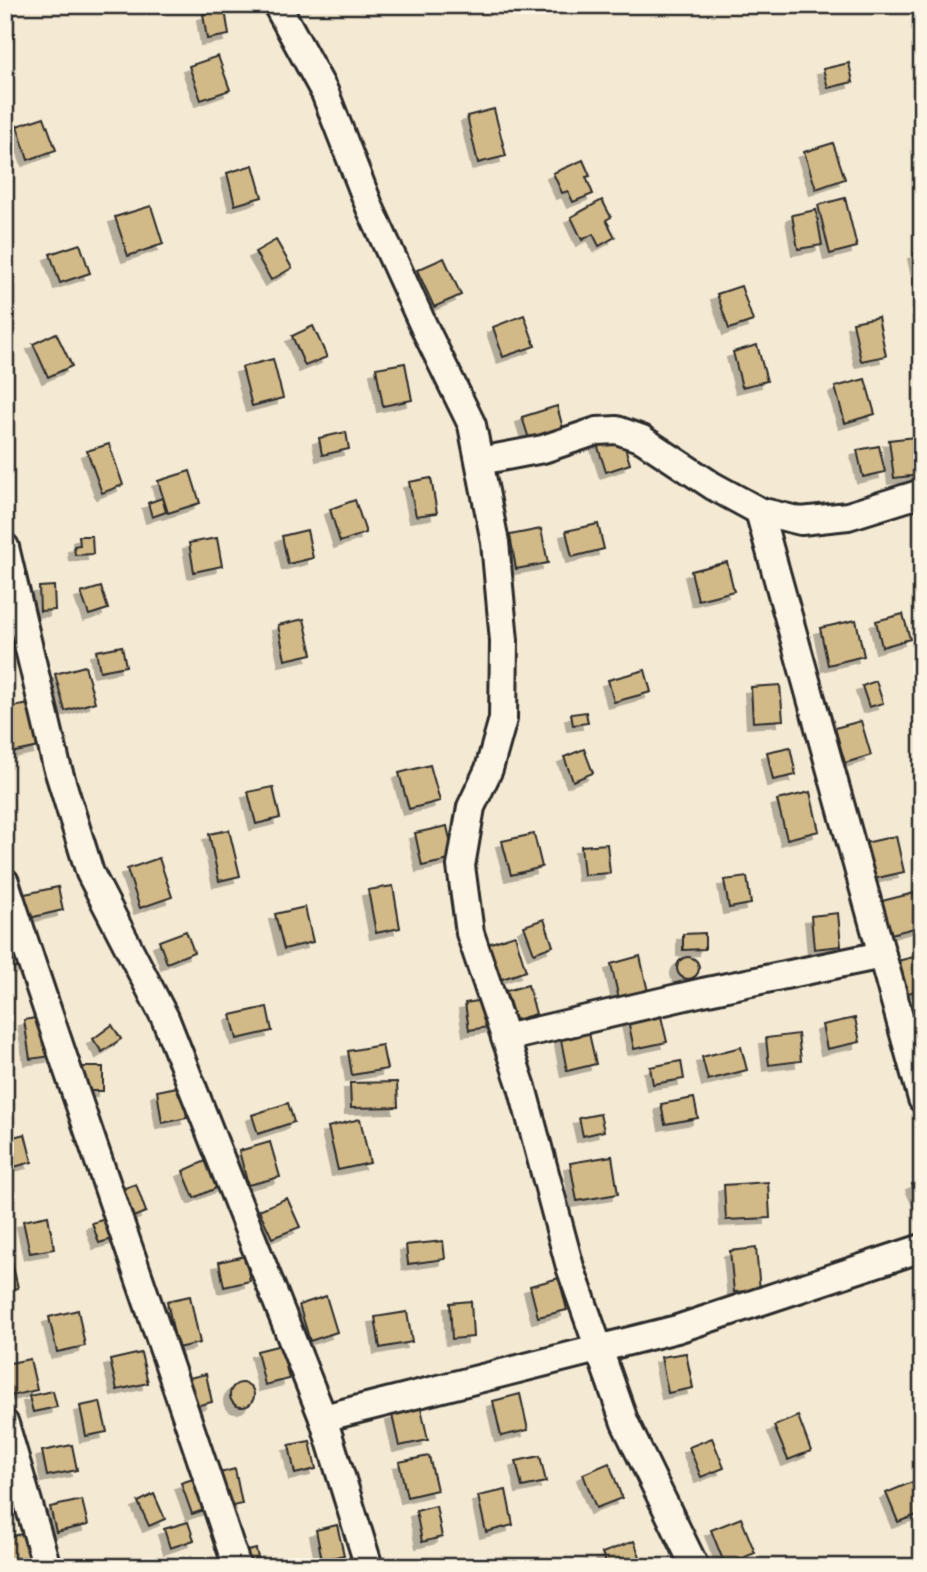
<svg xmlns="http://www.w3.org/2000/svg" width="927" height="1572" font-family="Kalam,sans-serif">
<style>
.building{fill:#d2b988;stroke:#2b2b2b;stroke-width:2;filter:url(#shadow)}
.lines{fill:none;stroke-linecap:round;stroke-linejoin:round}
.minor-casing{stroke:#2b2b2b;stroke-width:32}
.minor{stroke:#fcf5e5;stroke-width:26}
</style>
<defs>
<filter id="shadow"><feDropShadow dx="-6" dy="6" stdDeviation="0" flood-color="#0004"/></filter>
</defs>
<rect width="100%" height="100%" fill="#f4e9d2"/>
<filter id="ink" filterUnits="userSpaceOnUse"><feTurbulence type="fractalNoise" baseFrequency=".0143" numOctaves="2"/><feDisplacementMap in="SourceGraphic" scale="14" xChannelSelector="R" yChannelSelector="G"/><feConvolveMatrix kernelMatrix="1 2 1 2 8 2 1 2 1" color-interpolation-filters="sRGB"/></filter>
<g filter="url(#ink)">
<!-- building -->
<g class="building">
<path d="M225 10 229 35 207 39 203 14Z"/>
<path d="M218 56 230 90 201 100 189 66Z"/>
<path d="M849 63 853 82 828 88 823 69Z"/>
<path d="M494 109 506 156 478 163 467 116Z"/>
<path d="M44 117 56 150 28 160 17 126Z"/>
<path d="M833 143 845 179 816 189 804 152Z"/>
<path d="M583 160 590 176 586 177 593 194 573 202 568 191 562 193 553 173Z"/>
<path d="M253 165 262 197 235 205 227 173Z"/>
<path d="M845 198 857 247 830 254 818 205Z"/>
<path d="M602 200 611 217 606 220 615 237 599 246 593 234 582 240 571 217Z"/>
<path d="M151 206 163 244 128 256 115 217Z"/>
<path d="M816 210 822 245 798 249 792 215Z"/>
<path d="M276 240 292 268 271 280 255 252Z"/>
<path d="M80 244 90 273 60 283 50 254Z"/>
<path d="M922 251V284L921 285 914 253Z"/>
<path d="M444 258 461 295 434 307 417 270Z"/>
<path d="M741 286 753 321 729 329 717 294Z"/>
<path d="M524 315 535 346 503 357 493 327Z"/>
<path d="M878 317 886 356 861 361 853 322Z"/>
<path d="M313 326 327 357 305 366 292 336Z"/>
<path d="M56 333 72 366 48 377 33 344Z"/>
<path d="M757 345 767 381 742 387 733 352Z"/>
<path d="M273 359 283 398 252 406 242 367Z"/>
<path d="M405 363 412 400 383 406 376 368Z"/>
<path d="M865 379 875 414 845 423 835 387Z"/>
<path d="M557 406 564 432 530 442 522 417Z"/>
<path d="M346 432 349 449 322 455 319 438Z"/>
<path d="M622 437 630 464 606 472 597 444Z"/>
<path d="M915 437 920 475 894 478 889 440Z"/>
<path d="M109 444 123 485 102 493 87 451Z"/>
<path d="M879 446 885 472 863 477 857 450Z"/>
<path d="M190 471 200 503 168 513 158 481Z"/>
<path d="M431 478 437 513 416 516 409 482Z"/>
<path d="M162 498 166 512 152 517 148 503Z"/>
<path d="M355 500 366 533 340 542 330 509Z"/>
<path d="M598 524 604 549 572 557 566 531Z"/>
<path d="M541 529 548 563 516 569 510 535Z"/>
<path d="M307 530 313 558 288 564 282 536Z"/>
<path d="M79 536H92L93 554 75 555 74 546 80 545Z"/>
<path d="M217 538 222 566 194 572 189 543Z"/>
<path d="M727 562 734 591 698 600 691 571Z"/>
<path d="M54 586 55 610 40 611 39 587Z"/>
<path d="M101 587 108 609 89 615 81 593Z"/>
<path d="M903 614 910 639 882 647 876 621Z"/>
<path d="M304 619 312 654 285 660 278 625Z"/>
<path d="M856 620 864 656 828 665 820 628Z"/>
<path d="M122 646 126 666 100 671 96 651Z"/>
<path d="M85 666 95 702 65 711 55 674Z"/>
<path d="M645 670 651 692 614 702 608 680Z"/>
<path d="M876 681 883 703 869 707 862 686Z"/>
<path d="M780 685 783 720 753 722 751 687Z"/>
<path d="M31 704 39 747 11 753 5 708Z"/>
<path d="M586 712 588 723 573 725 571 714Z"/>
<path d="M861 721 871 755 845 763 835 728Z"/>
<path d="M790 747 796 775 773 780 767 752Z"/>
<path d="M584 749 593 773 573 781 564 757Z"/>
<path d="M430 765 440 801 409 809 399 773Z"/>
<path d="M273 787 280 818 256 824 248 792Z"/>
<path d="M810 792 819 831 787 839 777 800Z"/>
<path d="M447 826 454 859 422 866 415 833Z"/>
<path d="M229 830 240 876 219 881 209 834Z"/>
<path d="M534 834 542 867 511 875 502 841Z"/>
<path d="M896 836 904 872 873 879 865 843Z"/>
<path d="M607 844 610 873 584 875 581 846Z"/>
<path d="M159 858 172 897 140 908 127 869Z"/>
<path d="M747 877 751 904 729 908 724 880Z"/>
<path d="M393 886 400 928 376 933 368 890Z"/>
<path d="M58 887 63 910 25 919 20 895Z"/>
<path d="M914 893 922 926 891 934 882 901Z"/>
<path d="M305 907 313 942 284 949 275 914Z"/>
<path d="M838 913 841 946 814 949 811 916Z"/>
<path d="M544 919 553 946 534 953 524 926Z"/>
<path d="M16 930 22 967 5 970V932Z"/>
<path d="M186 931 194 952 167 963 159 941Z"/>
<path d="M705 933V949L683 950V934Z"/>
<path d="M515 935 526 971 493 982 482 946Z"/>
<path d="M922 955V989L905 994 897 961Z"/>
<path d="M640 956 648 992 619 999 611 964Z"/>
<circle cx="688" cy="968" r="11"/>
<path d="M528 985 536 1014 515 1020 506 991Z"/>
<path d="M490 999 494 1026 469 1030 465 1003Z"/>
<path d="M267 1007 272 1031 237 1039 231 1015Z"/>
<path d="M660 1012 667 1042 634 1049 628 1020Z"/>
<path d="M46 1016 52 1056 30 1059 24 1020Z"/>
<path d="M855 1018 860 1042 827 1049 822 1025Z"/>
<path d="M112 1025 121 1039 102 1052 93 1039Z"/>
<path d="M588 1029 596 1064 567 1071 560 1035Z"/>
<path d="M798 1034 801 1061 769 1065 766 1038Z"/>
<path d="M382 1045 387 1069 352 1075 348 1051Z"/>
<path d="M741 1047 747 1070 708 1080 702 1057Z"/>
<path d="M681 1061 684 1079 653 1084 650 1067Z"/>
<rect x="82" y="1067" width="21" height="24"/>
<path d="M397 1082 398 1107 351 1108 350 1083Z"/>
<path d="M182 1086 187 1118 162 1123 157 1091Z"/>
<path d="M694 1098 698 1118 665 1124 661 1104Z"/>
<path d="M288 1103 294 1122 258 1134 252 1115Z"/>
<path d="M600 1114 604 1131 583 1136 579 1118Z"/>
<path d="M360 1119 370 1163 338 1170 328 1127Z"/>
<path d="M25 1134 32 1162 7 1169 5 1139Z"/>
<path d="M270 1142 280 1177 248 1185 239 1151Z"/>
<path d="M612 1156 618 1194 577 1201 570 1163Z"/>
<path d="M210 1159 221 1186 194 1198 183 1171Z"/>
<path d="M922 1180V1207L912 1184Z"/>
<path d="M768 1182 770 1218 726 1220 724 1185Z"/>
<path d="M136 1184 146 1212 128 1219 119 1190Z"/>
<path d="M287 1198 300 1227 272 1238 259 1210Z"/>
<path d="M48 1216 54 1249 30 1253 23 1221Z"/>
<path d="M109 1218 116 1238 99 1243 92 1223Z"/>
<path d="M443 1241 445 1259 408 1264 406 1245Z"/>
<path d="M756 1248 760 1290 734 1292 730 1251Z"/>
<path d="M245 1256 250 1281 224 1287 219 1262Z"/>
<path d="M12 1262 18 1288 5 1291V1264Z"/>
<path d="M559 1278 567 1310 538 1317 530 1286Z"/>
<path d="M190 1296 200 1343 177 1348 167 1301Z"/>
<path d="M326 1296 337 1332 310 1341 299 1305Z"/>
<path d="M471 1301 473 1337 452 1339 450 1303Z"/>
<path d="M78 1310 85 1346 57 1352 49 1317Z"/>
<path d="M407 1312 412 1342 380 1348 375 1317Z"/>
<path d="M281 1345 289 1379 265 1385 257 1351Z"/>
<path d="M141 1353 148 1383 117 1390 110 1360Z"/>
<path d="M686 1353 693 1388 668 1393 661 1357Z"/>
<path d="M30 1359 37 1390 6 1397 5 1364Z"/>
<path d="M206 1374 212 1402 195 1406 189 1378Z"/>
<circle cx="242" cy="1395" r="12"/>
<path d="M53 1391 57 1407 33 1412 29 1396Z"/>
<path d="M520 1394 528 1430 501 1436 493 1401Z"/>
<path d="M100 1402 107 1432 86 1436 80 1406Z"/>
<path d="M421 1408 428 1440 399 1446 392 1415Z"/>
<path d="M798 1416 811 1451 788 1460 774 1426Z"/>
<path d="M712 1438 724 1468 701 1477 689 1447Z"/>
<path d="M310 1441 316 1469 295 1474 289 1445Z"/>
<path d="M72 1445 77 1470 47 1476 42 1451Z"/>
<path d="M429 1456 437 1490 407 1497 399 1462Z"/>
<path d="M540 1456 546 1482 522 1487 516 1461Z"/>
<path d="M609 1463 622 1498 596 1508 583 1474Z"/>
<path d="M235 1469 242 1504 224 1508 216 1474Z"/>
<path d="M202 1476 213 1507 192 1514 181 1483Z"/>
<path d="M912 1482 922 1506V1513L898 1522 886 1493Z"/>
<path d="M506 1490 513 1525 486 1532 478 1496Z"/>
<path d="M154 1494 165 1519 149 1526 138 1502Z"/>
<path d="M82 1500 88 1525 56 1532 50 1507Z"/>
<path d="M436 1506 442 1537 422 1542 416 1511Z"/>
<path d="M741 1518 755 1553 725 1565 711 1530Z"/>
<path d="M188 1522 194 1540 170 1548 164 1529Z"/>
<path d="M337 1525 344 1555 322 1560 316 1530Z"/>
<path d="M25 1533 32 1566 5 1567V1538Z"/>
<path d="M634 1541 644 1567H608L602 1553Z"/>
<path d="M256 1549 260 1567H247L244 1552Z"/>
</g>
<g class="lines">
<!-- minor casing -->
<g class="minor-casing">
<g id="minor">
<path d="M277 5 325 93 370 208 424 327 472 425 495 542 504 641 503 719 489 769 471 807 461 866 470 933 522 1087 570 1267 625 1423 695 1567"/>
<path d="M480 461 543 449 597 431 617 430 642 439 713 486 759 511 801 521 848 516 922 493"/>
<path d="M759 511 922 1099"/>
<path d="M5 547 56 763 90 873 165 1018 323 1418 369 1567"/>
<path d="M5 882C79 1111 162 1338 237 1567"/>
<path d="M505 1038 703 992 882 955"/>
<path d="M323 1418 677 1329 922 1248"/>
<path d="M5 1424 47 1567"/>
</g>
</g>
<!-- minor -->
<use href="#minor" class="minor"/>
</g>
</g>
<!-- margin -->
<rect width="927" height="1572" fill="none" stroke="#fcf5e5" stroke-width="28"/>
<rect x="14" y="14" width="899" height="1544" fill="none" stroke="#2b2b2b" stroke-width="2.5" filter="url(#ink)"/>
</svg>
